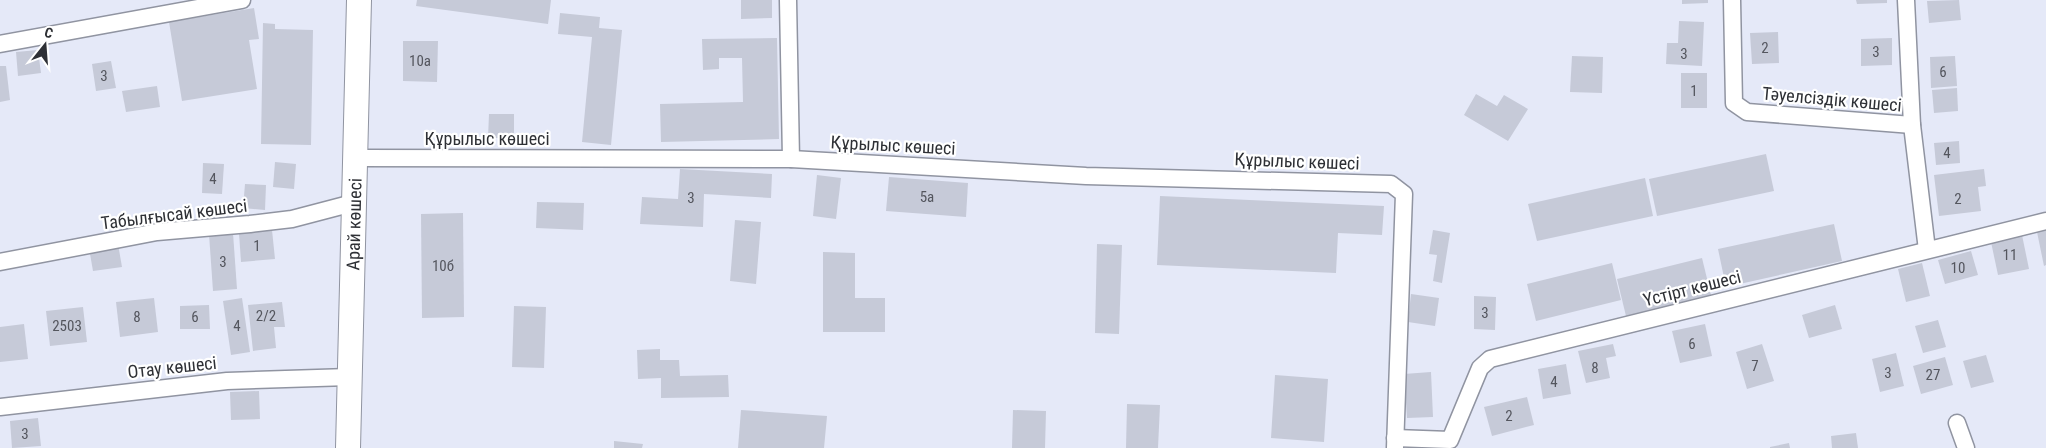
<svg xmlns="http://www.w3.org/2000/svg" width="2046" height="448" font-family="'Roboto Condensed',sans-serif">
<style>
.building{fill:#c6cad8}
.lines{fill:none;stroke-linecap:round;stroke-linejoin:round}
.minor-casing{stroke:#9094a1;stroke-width:19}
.secondary-casing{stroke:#9094a1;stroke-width:26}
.minor{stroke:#fff;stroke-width:16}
.secondary{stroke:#fff;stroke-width:24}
.labels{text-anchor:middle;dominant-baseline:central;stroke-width:4.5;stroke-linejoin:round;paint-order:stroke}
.number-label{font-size:15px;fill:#54565e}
.street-label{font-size:18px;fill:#2e3035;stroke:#fff}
</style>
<rect width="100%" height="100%" fill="#e5e9f8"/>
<!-- building -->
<g class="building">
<path d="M417 0H551L548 24 416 6Z"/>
<path d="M741 0H772V18L741 19Z"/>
<path d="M1682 0H1708V3L1682 4Z"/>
<path d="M1856 0H1887V3L1857 4Z"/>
<path d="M1959 0 1961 20 1929 23 1927 1Z"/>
<path d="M254 8 259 39 249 40 257 89 182 101 169 22Z"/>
<path d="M560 13 600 17 599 28 622 30 611 145 582 142 592 37 558 34Z"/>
<path d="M1679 21 1704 22 1702 66 1666 64 1667 43H1678Z"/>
<path d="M263 23 275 24V29L313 30 311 145 261 144Z"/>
<path d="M1778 32 1779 63 1752 64 1750 33Z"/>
<path d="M777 38 779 139 661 142 660 104 743 102 742 58H719V69L703 70 702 39Z"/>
<path d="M1892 38V65L1861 66V39Z"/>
<path d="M403 41H438L437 82 403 81Z"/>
<path d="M38 50 41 73 18 76 16 52Z"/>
<path d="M1572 56 1603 57 1602 93 1570 92Z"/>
<path d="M1955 56 1957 86 1931 88 1930 57Z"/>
<path d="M111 61 116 88 96 91 92 64Z"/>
<path d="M0 66H6L10 100 0 102Z"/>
<rect x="1681" y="73" width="26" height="35"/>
<path d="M157 86 160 107 126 112 122 91Z"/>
<path d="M1957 88 1958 111 1934 113 1932 90Z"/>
<path d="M1476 94 1497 106 1504 95 1528 109 1508 141 1464 115Z"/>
<path d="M489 114H514V138H488Z"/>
<path d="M1959 141 1960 163 1936 165 1934 143Z"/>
<path d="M1766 154 1774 191 1657 216 1649 179Z"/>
<path d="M275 162 296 164 294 189 273 187Z"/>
<path d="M203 163 224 164 222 194 202 193Z"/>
<path d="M680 169 772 174 771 198 704 194 703 227 640 224 642 197 678 199Z"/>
<path d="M1984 169 1986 186 1978 187 1981 211 1939 216 1934 175Z"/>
<path d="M817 175 841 178 836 219 813 216Z"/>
<path d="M889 177 968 183 966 217 886 211Z"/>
<path d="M1645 178 1653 216 1537 241 1528 204Z"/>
<path d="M245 184 266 185 265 210 243 208Z"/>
<path d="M1160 196 1384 206 1382 235 1338 233 1336 273 1157 265Z"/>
<path d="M537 202 584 203 583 230 536 228Z"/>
<path d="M463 213 464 317 422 318 421 214Z"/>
<path d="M735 220 761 222 756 284 730 281Z"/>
<path d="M1834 224 1842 261 1726 287 1718 249Z"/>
<path d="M272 230 275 259 241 262 239 233Z"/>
<path d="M1433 230 1450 233 1442 283 1433 281 1437 255 1429 254Z"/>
<path d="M2046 230V265L2044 266 2037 232Z"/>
<path d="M233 233 237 289 213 291 209 234Z"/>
<path d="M2022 235 2029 269 1998 275 1991 242Z"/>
<path d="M118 244 122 267 93 271 89 248Z"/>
<path d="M1097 244 1122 245 1119 334 1095 333Z"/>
<path d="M1971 251 1978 275 1945 284 1938 260Z"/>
<path d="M823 252 855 253V298H885V332H823Z"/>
<path d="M1702 258 1711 295 1626 316 1617 279Z"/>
<path d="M1612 263 1621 300 1536 321 1527 284Z"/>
<path d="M1922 263 1930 296 1906 302 1898 269Z"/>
<path d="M1411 294 1439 298 1435 326 1408 322Z"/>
<path d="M1474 296 1496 297 1495 330 1474 329Z"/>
<path d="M154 298 158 332 120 337 116 302Z"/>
<path d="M242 298 250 352 231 355 223 301Z"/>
<path d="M282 302 285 327H274L276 348 253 351 248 305Z"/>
<path d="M209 305 210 329H180V306Z"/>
<path d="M1835 305 1842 329 1809 338 1802 315Z"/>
<path d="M514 306 546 307 544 368 512 367Z"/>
<path d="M83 307 87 342 50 346 46 311Z"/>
<path d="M1938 320 1946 347 1923 353 1915 326Z"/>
<path d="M24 324 28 359 0 362V327Z"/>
<path d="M1705 324 1712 356 1680 363 1672 331Z"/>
<path d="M1613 344 1616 356 1606 358 1610 378 1586 383 1578 351Z"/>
<path d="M1762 344 1774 381 1747 389 1736 352Z"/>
<path d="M660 349V360H679L680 376 728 375 729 397 661 398V378L638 379 637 350Z"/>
<path d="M1896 353 1904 386 1880 392 1872 359Z"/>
<path d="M1986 355 1994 382 1971 388 1963 361Z"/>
<path d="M1945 357 1953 385 1921 394 1913 366Z"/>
<path d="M1566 364 1571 394 1543 399 1538 369Z"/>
<path d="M1431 372 1433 417 1407 418 1404 374Z"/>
<path d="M1275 375 1328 379 1324 442 1271 438Z"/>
<path d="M259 391 260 419 231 420 230 392Z"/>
<path d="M1527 397 1534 425 1492 436 1484 407Z"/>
<path d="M1127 404 1160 405 1158 448H1126Z"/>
<path d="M741 410 827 416 824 448H738Z"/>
<path d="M1013 410 1046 411 1045 448H1012Z"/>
<path d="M38 418 41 446 12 448 10 421Z"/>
<path d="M1856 433 1858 448H1832L1831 436Z"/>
<path d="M614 441 643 444 642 448H614Z"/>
<path d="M1789 443 1790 448H1770V447Z"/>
</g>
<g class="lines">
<!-- minor casing -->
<g class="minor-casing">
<g id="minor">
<path d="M788 0 791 159"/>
<path d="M1732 0 1734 103 1747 112 1912 125"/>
<path d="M1906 0 1912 125 1927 250"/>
<path d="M0 44 242 0"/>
<path d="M357 158 791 159 1086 176 1391 184 1404 194 1395 448"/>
<path d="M0 262 157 232 250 224 292 219 353 203"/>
<path d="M0 407 227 381 349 377"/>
<path d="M1957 423 1966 448"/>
<path d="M1395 438 1450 440 1480 368 1490 359 2046 221"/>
</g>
</g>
<!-- secondary casing -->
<g class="secondary-casing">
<g id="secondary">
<path id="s1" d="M348 448 359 0"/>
</g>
</g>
<!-- minor -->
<use href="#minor" class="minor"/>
<!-- secondary -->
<use href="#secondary" class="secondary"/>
</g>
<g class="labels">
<!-- number labels -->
<g class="number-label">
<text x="1765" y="48">2</text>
<text x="1876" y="52">3</text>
<text x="1684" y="54">3</text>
<text x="420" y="61">10а</text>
<text x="1943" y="72">6</text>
<text x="104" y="76">3</text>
<text x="1694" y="91">1</text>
<text x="1947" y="153">4</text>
<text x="213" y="179">4</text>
<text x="927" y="197">5а</text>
<text x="691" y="198">3</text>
<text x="1958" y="199">2</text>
<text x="257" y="246">1</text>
<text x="2010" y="255">11</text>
<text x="223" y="262">3</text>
<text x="443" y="266">10б</text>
<text x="1958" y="268">10</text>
<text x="1485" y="313">3</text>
<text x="266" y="316">2/2</text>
<text x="137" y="317">8</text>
<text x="195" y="317">6</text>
<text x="67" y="326">2503</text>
<text x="237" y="326">4</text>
<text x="1692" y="344">6</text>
<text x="1755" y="366">7</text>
<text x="1595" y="368">8</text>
<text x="1888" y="373">3</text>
<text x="1933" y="375">27</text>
<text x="1554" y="382">4</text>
<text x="1509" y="416">2</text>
<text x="25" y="434">3</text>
</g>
<!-- street labels -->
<g class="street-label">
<text transform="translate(1832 99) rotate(5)">Тәуелсіздік көшесі</text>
<text x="487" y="138">Құрылыс көшесі</text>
<text transform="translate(893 145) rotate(3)">Құрылыс көшесі</text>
<text transform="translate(1297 161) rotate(2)">Құрылыс көшесі</text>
<text transform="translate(174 214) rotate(-7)">Табылғысай көшесі</text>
<text stroke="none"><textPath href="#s1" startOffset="224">Арай көшесі</textPath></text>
<text transform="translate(1692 288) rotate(-14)">Үстірт көшесі</text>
<text transform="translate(172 367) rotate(-6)">Отау көшесі</text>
</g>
</g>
<!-- north arrow -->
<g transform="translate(45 45) rotate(17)" stroke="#ffffff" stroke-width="4" paint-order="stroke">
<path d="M0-4L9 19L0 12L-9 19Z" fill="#2e3035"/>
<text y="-8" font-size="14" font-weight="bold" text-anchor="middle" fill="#2e3035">С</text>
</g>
</svg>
